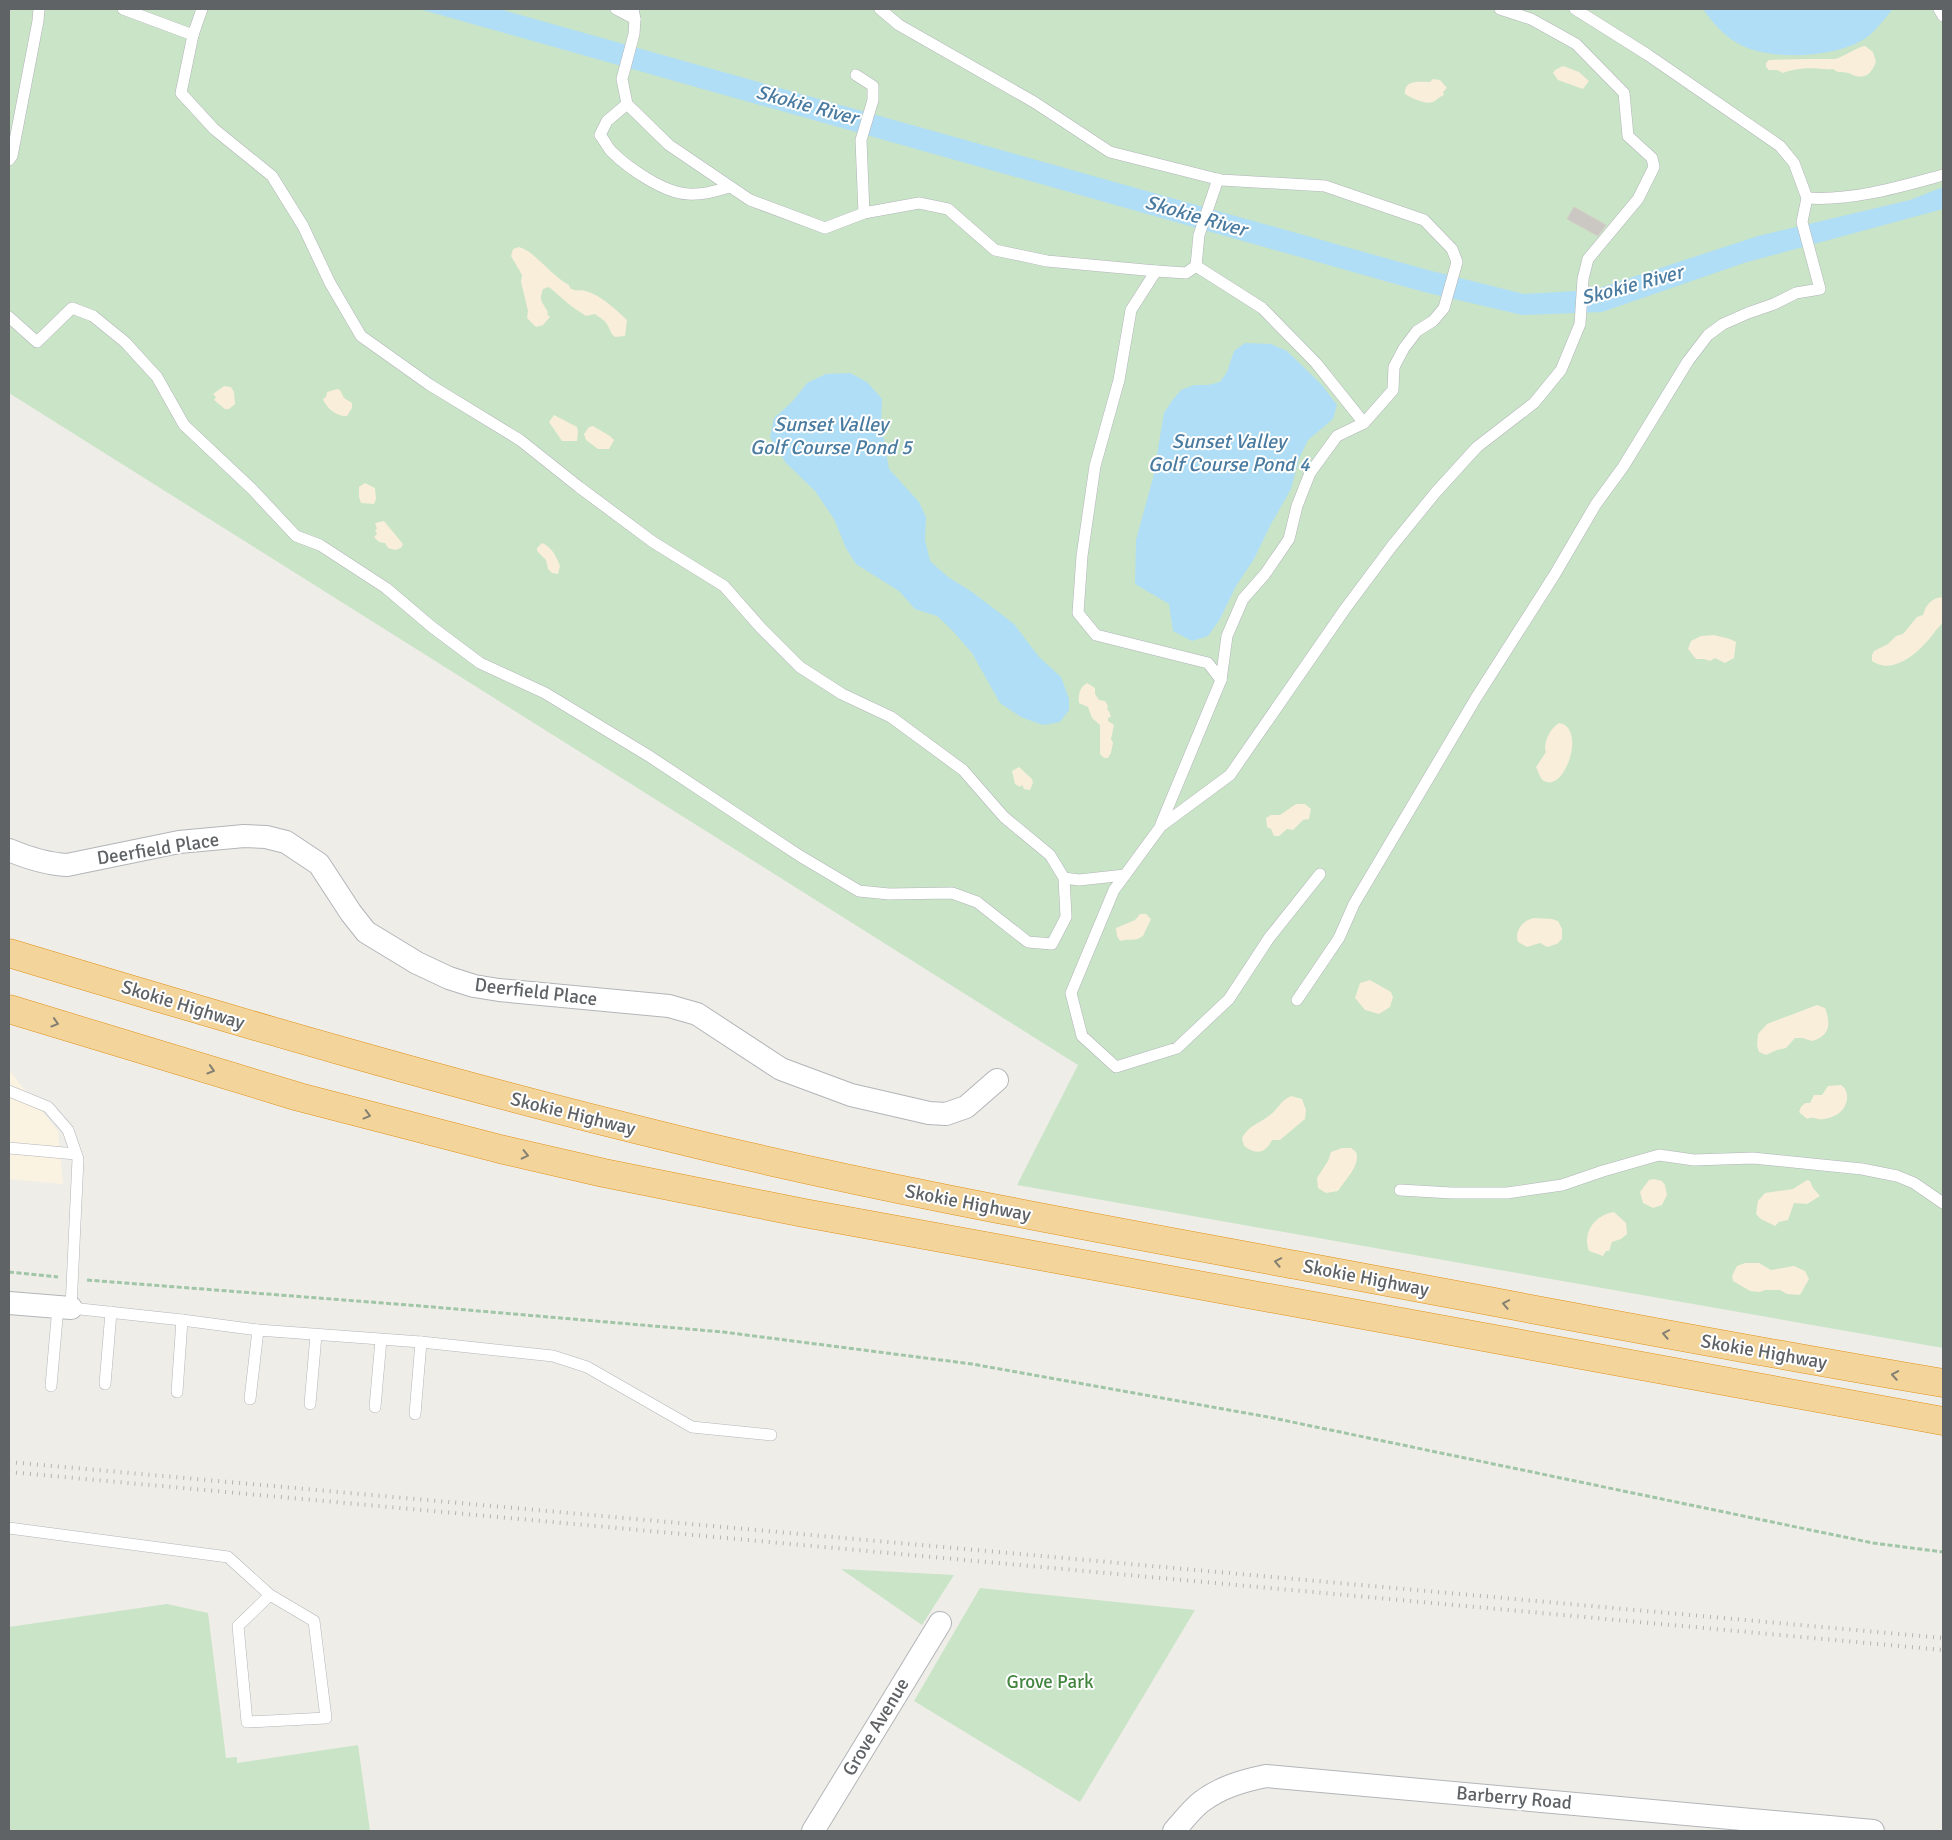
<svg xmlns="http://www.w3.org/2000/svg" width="1952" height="1840" font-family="Signika,sans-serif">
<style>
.commercial{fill:#fbf3e1}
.green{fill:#c9e4c7}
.sand{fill:#f8eeda}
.water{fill:#b0def7}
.building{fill:#cbc8c4;stroke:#d4cec6}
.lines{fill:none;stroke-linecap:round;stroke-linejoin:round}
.lane-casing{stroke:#b2b5b8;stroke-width:12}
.street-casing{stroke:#b2b5b8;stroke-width:24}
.highway-casing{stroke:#e19016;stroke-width:29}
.path{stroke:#a0c5a7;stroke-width:3;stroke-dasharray:5 2.5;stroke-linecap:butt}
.lane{stroke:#fff;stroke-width:11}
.street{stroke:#fff;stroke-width:22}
.highway{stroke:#f3d59b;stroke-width:28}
.rail{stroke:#b3b4b4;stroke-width:4;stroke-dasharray:1 6;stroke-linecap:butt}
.oneway{stroke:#848073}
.labels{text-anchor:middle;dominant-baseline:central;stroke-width:4;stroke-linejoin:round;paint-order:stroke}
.street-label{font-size:19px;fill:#5f6366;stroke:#fff}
.park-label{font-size:19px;fill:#42853f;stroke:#fff}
.water-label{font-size:20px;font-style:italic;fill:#4a7ba0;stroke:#fff}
</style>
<rect width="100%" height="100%" fill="#efede8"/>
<!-- commercial -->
<path class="commercial" d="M9 1070 58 1131 63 1184 9 1179Z"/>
<!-- green -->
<g class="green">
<path d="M9 9H1943V1348L1017 1185 1078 1065 9 393Z"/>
<path d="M841 1569 954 1575 922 1625Z"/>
<path d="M980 1588 1195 1610 1080 1802 914 1701Z"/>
<path d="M167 1604 208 1613 226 1758 237 1757V1763L358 1745 370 1831H9V1627Z"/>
</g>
<!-- sand -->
<g class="sand">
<path d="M1865 46 1873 52 1876 62C1872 71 1868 79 1856 76 1853 76 1851 73 1848 73 1841 71 1839 74 1833 69 1828 70 1827 69 1822 69 1811 67 1792 69 1783 73L1777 70H1769L1766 67V63L1769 60C1791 59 1813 59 1835 59 1841 58 1855 48 1865 46Z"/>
<path d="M1563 66 1579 72 1589 81 1583 89 1558 80 1553 73 1555 70Z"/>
<path d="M1433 79 1440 80 1447 88 1443 92 1444 95C1439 97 1437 100 1433 102 1426 105 1411 98 1405 94 1404 79 1420 82 1430 82Z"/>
<path d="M519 247C536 252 550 275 569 285L570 288C576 292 580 289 586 291 602 296 615 309 627 320L625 336 615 337C610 333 611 331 608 326 606 321 599 317 595 314L586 316 571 306 549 287 543 289C539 301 541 300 548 312L547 314 550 317 543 325 536 327 527 318 528 311 521 282 522 275 511 256 513 249Z"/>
<path d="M224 386 231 387 234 392 235 404 229 409H225L214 400 216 397 213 394Z"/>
<path d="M337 389 340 390 344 398 352 403V408L347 416C337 417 326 408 323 399L326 397 327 392Z"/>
<path d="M554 415 577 427 578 431 577 441H562L549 422Z"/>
<path d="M593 426 610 436 614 440 609 449H598L586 440 584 434 589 427Z"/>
<path d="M365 483 375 488 376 499 374 504 361 503 359 497V487Z"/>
<path d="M384 521 403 544 401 548 395 550 388 548 385 543 379 542 374 537 377 534 375 530 377 529 375 523Z"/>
<path d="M542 543C552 547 556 556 560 566L558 574 552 573 548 569 546 560 537 551V548Z"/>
<path d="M1943 597C1943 604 1945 614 1943 621 1942 624 1938 628 1936 630 1924 648 1895 677 1872 661V655L1874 651 1888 644 1896 636 1903 634 1917 617 1923 615C1926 605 1931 598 1943 597Z"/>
<path d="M1714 635 1730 639 1736 642 1734 658 1725 663 1715 658 1710 661 1704 659H1696L1688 649 1691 641 1701 636Z"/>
<path d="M1087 683 1095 688V694L1099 700 1105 701 1108 706 1107 709 1109 711 1111 717 1108 718V721L1114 725 1111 739 1113 743 1111 753 1108 758H1104L1100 754V725L1092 718 1088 707 1079 703C1078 694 1080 687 1087 683Z"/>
<path d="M1559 723C1587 727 1565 793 1544 781 1540 779 1538 771 1536 767L1546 752C1542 744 1551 727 1559 723Z"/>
<path d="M1019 767 1032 779 1033 783 1030 790 1024 789 1022 785 1020 787 1015 784 1012 771Z"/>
<path d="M1296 804H1305L1311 809 1309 819 1303 820 1293 830 1287 829 1279 836H1274L1271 829 1267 827 1266 818 1271 815H1280Z"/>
<path d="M1140 914H1146L1151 919 1143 936C1135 942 1129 938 1120 941L1117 936 1116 928 1135 920Z"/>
<path d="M1534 918 1552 919 1558 921 1562 929V939L1557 944 1547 947 1540 943 1527 947 1518 942C1514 931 1523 920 1534 918Z"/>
<path d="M1370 980 1391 992 1393 997 1390 1007 1379 1014 1365 1010 1355 998 1360 983Z"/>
<path d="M1817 1005 1825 1008C1831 1024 1830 1036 1812 1041L1802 1038H1795L1786 1048 1777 1050 1766 1055 1759 1052 1757 1046 1758 1034 1767 1024Z"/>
<path d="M1841 1085C1853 1093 1846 1112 1834 1116 1830 1118 1822 1120 1818 1119 1813 1118 1812 1117 1807 1119L1799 1112 1801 1107 1805 1103H1810L1814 1095H1822L1828 1086Z"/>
<path d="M1291 1096 1302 1099 1306 1110 1305 1119 1280 1140H1272C1265 1154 1256 1155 1244 1146L1242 1138C1250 1124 1259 1124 1270 1115 1279 1108 1280 1101 1291 1096Z"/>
<path d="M1342 1148H1351L1356 1152C1361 1165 1345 1180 1338 1191L1326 1193 1318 1188 1317 1178 1328 1161 1331 1152Z"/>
<path d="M1654 1179 1662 1181 1665 1185 1667 1195 1662 1205 1653 1208 1643 1203 1640 1192 1649 1180Z"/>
<path d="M1807 1180 1810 1181 1813 1188 1820 1196 1807 1204 1794 1203 1788 1220 1779 1222 1775 1226 1761 1219 1756 1214 1758 1201 1765 1193 1793 1189Z"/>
<path d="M1614 1212 1626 1223 1627 1234 1621 1239 1612 1242 1609 1251H1606L1603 1256 1589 1251C1582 1232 1595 1215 1614 1212Z"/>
<path d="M1745 1263H1759L1771 1270 1794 1266 1805 1271 1809 1279 1800 1295 1787 1294 1780 1290H1765L1760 1292 1750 1291 1733 1281 1732 1276 1737 1266Z"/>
</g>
<!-- water -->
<g class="water">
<path d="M419 9H499L1428 270 1524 294 1593 290 1758 236 1910 200 1943 187V209L1744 263 1602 312 1522 315 1424 292Z"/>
<path d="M1703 9H1893C1884 19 1873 35 1861 41 1833 57 1775 60 1745 47 1727 39 1714 25 1703 9Z"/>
<path d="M1245 343 1271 344 1287 351 1322 385 1337 405 1333 419 1308 440 1299 459 1291 489 1271 524 1254 559 1236 586 1220 619 1208 636 1192 641 1173 631 1169 604 1135 584 1136 540 1153 478 1164 413 1171 402 1181 390 1194 385H1208L1220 382 1227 372 1234 351Z"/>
<path d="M850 373 867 382 882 399 881 423 889 469 919 502 926 517 925 540 930 561 948 577 972 592 1014 624 1039 657 1061 677 1069 699V710L1060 722 1043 725 1021 717 1000 703 972 653 951 629 937 616 915 609 899 591 856 564 846 548 834 519 815 491 786 463 770 437 774 418 792 402 807 383 826 374Z"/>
</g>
<!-- building -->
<path class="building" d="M1574 207 1606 225 1598 236 1567 219Z"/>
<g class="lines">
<!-- lane casing -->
<g class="lane-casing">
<g id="lane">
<path d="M123 9 193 35 202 9"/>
<path d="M616 9 635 19 633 9"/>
<path d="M880 9 899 25 1034 102 1110 152 1221 180 1325 186 1424 220 1452 249 1457 262 1444 308 1433 321 1417 331 1404 348 1394 367 1393 390 1364 423 1337 436 1310 473 1297 506 1289 539 1265 574 1243 599 1227 636 1221 680 1161 824"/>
<path d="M1939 9 1943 16"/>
<path d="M635 19 634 34 622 79 627 104 669 145 750 200 825 228 864 213 919 203 948 209 995 250 1047 261 1156 271"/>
<path d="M856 75 873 86V100L861 140 864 213"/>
<path d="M627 104 607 121 600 135C604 140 607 146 611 151 628 168 664 193 688 194 703 195 716 191 730 187"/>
<path d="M9 160 12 156 38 21 39 9"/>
<path d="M1218 179 1199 235 1196 266 1186 273 1156 271 1131 310 1119 380 1095 466 1082 556 1078 613 1096 635 1208 663 1221 680"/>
<path d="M1807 198C1853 201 1899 187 1943 175"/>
<path d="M1196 266 1262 308 1316 363 1364 423"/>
<path d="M9 317 37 342 72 308 93 316 125 342 157 377 184 425 252 489 296 536 320 545 386 588 432 627 480 663 545 693 649 756 800 856 859 891 889 894 952 893 977 902 1028 942 1052 944 1066 917 1064 878 1050 855 1004 817 963 770 891 717 842 694 800 667 761 628 724 586 653 542 579 487 520 440 430 385 361 336 330 283 303 226 272 176 214 129 181 93 193 35"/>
<path d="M1320 874 1269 938 1229 999 1177 1048 1116 1067 1082 1036 1071 993 1114 890 1161 826 1230 775 1345 609 1392 546 1436 492 1477 447 1534 403 1561 370 1580 324 1583 279 1588 259 1638 199 1654 167 1652 158 1628 136 1624 93 1576 44 1531 19 1500 9"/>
<path d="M1064 878 1079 880 1125 875"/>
<path d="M1297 1000 1339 938 1354 904 1476 698 1555 574 1596 504 1623 467 1688 361 1708 335 1723 324 1748 313 1774 304 1796 293 1820 289 1802 222 1807 198 1794 163 1780 146 1648 55 1575 9"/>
<path d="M9 1091 48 1107 68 1130 78 1159 71 1308 182 1320 258 1330 421 1342 553 1356 587 1367 692 1427 771 1435"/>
<path d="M9 1148 76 1154"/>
<path d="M1400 1190 1452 1193H1507L1562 1185 1603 1171 1659 1155 1694 1160 1753 1158 1862 1169 1897 1176 1914 1183 1943 1203"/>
<path d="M105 1384 111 1312"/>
<path d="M51 1386 58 1307"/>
<path d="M177 1392 182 1320"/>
<path d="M250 1399 258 1330"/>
<path d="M310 1404 316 1335"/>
<path d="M375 1407 381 1340"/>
<path d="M415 1414 421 1342"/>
<path d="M9 1528 228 1557 270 1595 314 1621 326 1718 247 1722 238 1626 270 1595"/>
</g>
</g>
<!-- street casing -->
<g class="street-casing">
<g id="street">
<path d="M9 850C28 858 46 864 67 865L179 842 244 836 266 837 286 842 319 864 351 913 366 932 417 963 449 978 474 986 499 990 669 1006 697 1014 781 1069 851 1095 929 1113 946 1114 966 1107 997 1080"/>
<path d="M9 1303 71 1308"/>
<path d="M813 1831 940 1623"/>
<path d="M1174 1831C1182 1822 1191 1810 1201 1802 1221 1787 1242 1781 1266 1776L1873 1831"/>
</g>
</g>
<!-- highway casing -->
<g class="highway-casing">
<g id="highway">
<path d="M9 953C228 1019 448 1084 671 1138 878 1189 1087 1226 1296 1265 1512 1305 1727 1347 1943 1383"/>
<path d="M9 1009 299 1097 500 1149 604 1173 804 1213 1943 1421"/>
</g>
</g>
<!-- path -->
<g class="path">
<path d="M9 1272 58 1277"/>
<path d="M87 1280 421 1306 723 1332 972 1364 1268 1417 1873 1543 1943 1552"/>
</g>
<!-- lane -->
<use href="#lane" class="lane"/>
<!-- street -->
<use href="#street" class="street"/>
<!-- highway -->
<use href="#highway" class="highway"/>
<!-- rail -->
<g class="rail">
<path d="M9 1462 1943 1638"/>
<path d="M9 1472 1943 1650"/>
</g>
</g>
<!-- one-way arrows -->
<defs><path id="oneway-chevron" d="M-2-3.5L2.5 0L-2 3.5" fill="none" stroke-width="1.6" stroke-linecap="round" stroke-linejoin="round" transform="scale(1.25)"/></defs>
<g class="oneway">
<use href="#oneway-chevron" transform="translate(55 1023) rotate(17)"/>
<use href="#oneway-chevron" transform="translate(211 1070) rotate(17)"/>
<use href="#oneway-chevron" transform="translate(367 1115) rotate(15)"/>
<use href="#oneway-chevron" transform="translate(525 1155) rotate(13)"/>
<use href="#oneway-chevron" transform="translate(1278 1262) rotate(-169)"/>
<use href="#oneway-chevron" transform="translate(1506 1304) rotate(-169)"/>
<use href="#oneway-chevron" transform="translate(1666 1334) rotate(-169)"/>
<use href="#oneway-chevron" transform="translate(1895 1375) rotate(-170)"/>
</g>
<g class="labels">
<!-- street labels -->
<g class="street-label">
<text transform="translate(158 849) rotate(-9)">Deerfield Place</text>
<text transform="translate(536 992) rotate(7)">Deerfield Place</text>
<text transform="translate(183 1005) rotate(17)">Skokie Highway</text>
<text transform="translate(573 1114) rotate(14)">Skokie Highway</text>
<text transform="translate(968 1203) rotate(11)">Skokie Highway</text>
<text transform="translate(1366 1278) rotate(11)">Skokie Highway</text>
<text transform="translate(1764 1352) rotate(10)">Skokie Highway</text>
<text transform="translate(876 1727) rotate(-59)">Grove Avenue</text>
<text transform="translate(1514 1798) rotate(5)">Barberry Road</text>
</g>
<!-- park labels -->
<g class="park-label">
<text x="1050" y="1682">Grove Park</text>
</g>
<!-- water labels -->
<g class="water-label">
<text transform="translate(807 105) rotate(15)">Skokie River</text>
<text transform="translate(1196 216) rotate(16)">Skokie River</text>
<text transform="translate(1632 285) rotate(-15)">Skokie River</text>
<text x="831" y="424">Sunset Valley<tspan x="831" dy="23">Golf Course Pond 5</tspan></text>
<text x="1229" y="441">Sunset Valley<tspan x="1229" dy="23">Golf Course Pond 4</tspan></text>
</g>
</g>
<!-- border -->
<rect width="1952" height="1840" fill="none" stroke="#5f6366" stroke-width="20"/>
</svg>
